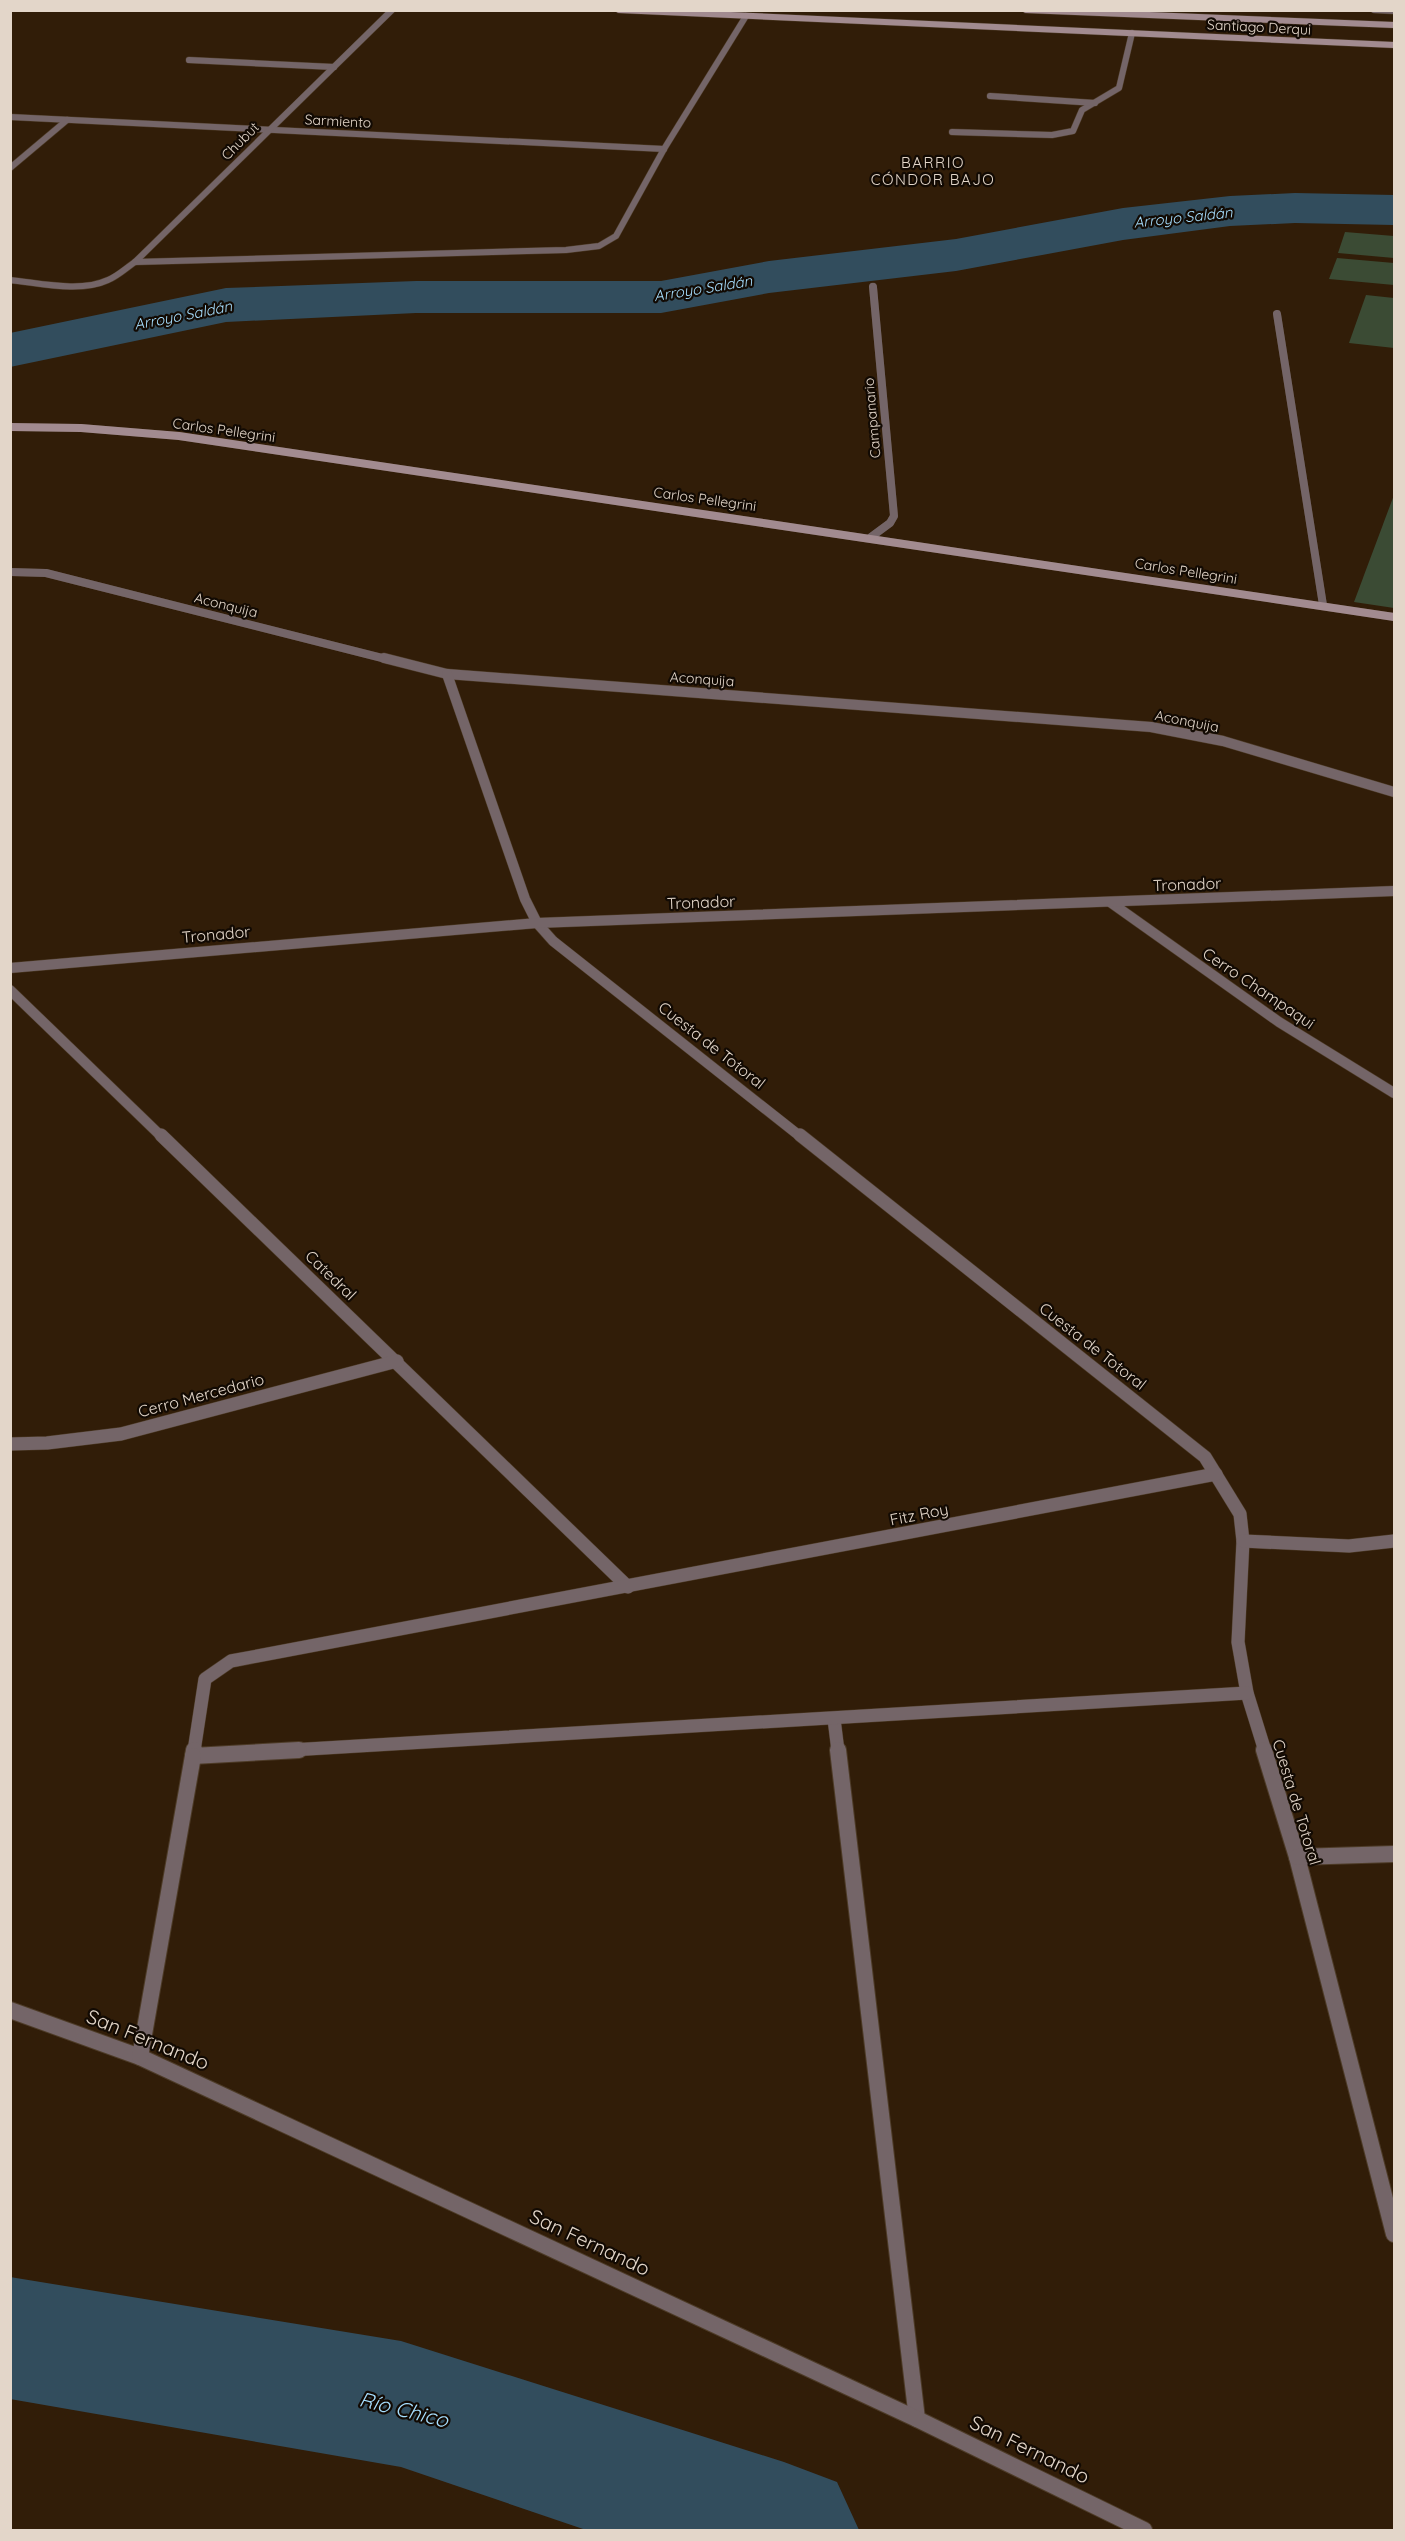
<svg xmlns="http://www.w3.org/2000/svg" width="1405" height="2541" font-family="Quicksand,sans-serif">
<style>
.green{fill:#3b4b34}
.lines{fill:none;stroke-linecap:round;stroke-linejoin:round}
.river{fill:#324d5d;fill-rule:evenodd}
.lane-casing{stroke:#4d3b27;stroke-width:7}
.street-far4-casing{stroke:#4d3b27;stroke-width:7}
.street-far3-casing{stroke:#4d3b27;stroke-width:8}
.street-far2-casing{stroke:#4d3b27;stroke-width:11}
.street-far1-casing{stroke:#4d3b27;stroke-width:14}
.street-casing{stroke:#4d3b27;stroke-width:18}
.secondary-far1-casing{stroke:#4d3b27;stroke-width:7}
.secondary-casing{stroke:#4d3b27;stroke-width:8}
.lane{stroke:#746568;stroke-width:6}
.street-far4{stroke:#746568;stroke-width:6}
.street-far3{stroke:#746568;stroke-width:8}
.street-far2{stroke:#746568;stroke-width:10}
.street-far1{stroke:#746568;stroke-width:13}
.street{stroke:#746568;stroke-width:16}
.secondary-far1{stroke:#a28b90;stroke-width:6}
.secondary{stroke:#a28b90;stroke-width:8}
.labels{text-anchor:middle;dominant-baseline:central;stroke-width:4.5;stroke-linejoin:round;paint-order:stroke}
.far-street-label{font-size:14px;fill:#e3d6c9;stroke:#120a03}
.far-neighbourhood-label{font-size:15px;letter-spacing:1.5px;fill:#e3d6c9;stroke:#120a03}
.far-water-label{font-size:15px;font-style:italic;fill:#a6defe;stroke:#120a03}
.street-label{font-size:16px;fill:#e3d6c9;stroke:#120a03}
.near-street-label{font-size:20px;fill:#e3d6c9;stroke:#120a03}
.near-water-label{font-size:21px;font-style:italic;fill:#a6defe;stroke:#120a03}
</style>
<rect width="100%" height="100%" fill="#311d08"/>
<!-- green -->
<g class="green">
<path d="M1345 232 1394 236V258L1338 253Z"/>
<path d="M1337 258 1394 263V285L1329 279Z"/>
<path d="M1366 295 1394 298V348L1349 343Z"/>
<path d="M1394 495V608L1354 602Z"/>
</g>
<g class="lines">
<!-- river -->
<g class="river">
<path d="M1295 193 1394 195V225L1295 223 1230 226 1123 240 956 271 769 293 661 313H416L226 322 10 367V333L226 288 416 281H661L769 261 956 239 1123 208 1230 196Z"/>
<path d="M10 2277 401 2341 784 2462 837 2482 859 2530H586L401 2467 10 2399Z"/>
</g>
<!-- lane casing -->
<g class="lane-casing">
<g id="lane">
<path d="M189 60 334 67"/>
<path d="M952 132 1052 135 1073 131 1082 110 1119 88 1132 33"/>
</g>
</g>
<!-- street-far4 casing -->
<g class="street-far4-casing">
<g id="street-far4">
<path d="M1374 10 1394 11"/>
<path d="M990 96 1095 103"/>
<path d="M10 117 664 149"/>
<path d="M10 168 67 120"/>
<path d="M135 262 566 250 599 246 616 236 664 149 746 16"/>
<path d="M10 280C40 283 80 293 108 280 118 276 126 268 135 262L392 10"/>
<path d="M873 286V289"/>
</g>
</g>
<!-- street-far3 casing -->
<g class="street-far3-casing">
<g id="street-far3">
<path d="M1277 314 1323 605"/>
<path d="M871 537 890 523 894 516 873 287"/>
<path d="M10 572 46 573 390 660"/>
</g>
</g>
<!-- street-far2 casing -->
<g class="street-far2-casing">
<g id="street-far2">
<path d="M384 658 447 674 1151 727 1223 741 1394 792"/>
<path d="M447 674 525 899 537 923 553 941 801 1137"/>
<path d="M1110 902 1279 1022 1394 1093"/>
<path d="M10 968 537 923 1394 891"/>
<path d="M10 990 162 1137"/>
</g>
</g>
<!-- street-far1 casing -->
<g class="street-far1-casing">
<g id="street-far1">
<path d="M161 1135 628 1587"/>
<path d="M800 1135 1205 1457 1240 1514 1243 1541 1238 1642 1247 1693 1265 1751"/>
<path d="M10 1444 47 1443 121 1434 397 1361"/>
<path d="M1243 1541 1349 1546 1394 1541"/>
<path d="M834 1719 838 1751"/>
<path d="M194 1751 205 1679 231 1661 1216 1474"/>
<path d="M274 1751 1247 1693"/>
</g>
</g>
<!-- street casing -->
<g class="street-casing">
<g id="street">
<path d="M194 1750 193 1756 299 1750"/>
<path d="M838 1750 917 2419"/>
<path d="M1264 1750 1297 1857 1394 2234"/>
<path d="M1297 1857 1394 1854"/>
<path d="M10 2010 140 2057 917 2419 1144 2530"/>
<path d="M140 2057 193 1756"/>
</g>
</g>
<!-- secondary-far1 casing -->
<g class="secondary-far1-casing">
<g id="secondary-far1">
<path d="M619 10 1394 45"/>
<path d="M1026 10 1394 25"/>
</g>
</g>
<!-- secondary casing -->
<g class="secondary-casing">
<path id="secondary" d="M10 427 81 428 179 436 1394 617"/>
</g>
<!-- lane -->
<use href="#lane" class="lane"/>
<!-- street-far4 -->
<use href="#street-far4" class="street-far4"/>
<!-- street-far3 -->
<use href="#street-far3" class="street-far3"/>
<!-- street-far2 -->
<use href="#street-far2" class="street-far2"/>
<!-- street-far1 -->
<use href="#street-far1" class="street-far1"/>
<!-- street -->
<use href="#street" class="street"/>
<!-- secondary-far1 -->
<use href="#secondary-far1" class="secondary-far1"/>
<!-- secondary -->
<use href="#secondary" class="secondary"/>
</g>
<g class="labels">
<!-- far-street labels -->
<g class="far-street-label">
<text transform="translate(1259 27) rotate(3)">Santiago Derqui</text>
<text transform="translate(338 121) rotate(3)">Sarmiento</text>
<text transform="translate(240 141) rotate(-45)">Chubut</text>
<text transform="translate(872 418) rotate(-95)">Campanario</text>
<text transform="translate(224 430) rotate(8)">Carlos Pellegrini</text>
<text transform="translate(705 499) rotate(8)">Carlos Pellegrini</text>
<text transform="translate(1186 571) rotate(9)">Carlos Pellegrini</text>
<text transform="translate(226 605) rotate(14)">Aconquija</text>
<text transform="translate(702 679) rotate(4)">Aconquija</text>
<text transform="translate(1187 721) rotate(11)">Aconquija</text>
</g>
<!-- far-neighbourhood labels -->
<g class="far-neighbourhood-label">
<text x="933" y="162">BARRIO<tspan x="933" dy="17">CÓNDOR BAJO</tspan></text>
</g>
<!-- far-water labels -->
<g class="far-water-label">
<text transform="translate(1183 217) rotate(-6)">Arroyo Saldán</text>
<text transform="translate(703 288) rotate(-9)">Arroyo Saldán</text>
<text transform="translate(183 315) rotate(-11)">Arroyo Saldán</text>
</g>
<!-- street labels -->
<g class="street-label">
<text transform="translate(1187 884) rotate(-2)">Tronador</text>
<text transform="translate(701 902) rotate(-2)">Tronador</text>
<text transform="translate(216 934) rotate(-5)">Tronador</text>
<text transform="translate(1259 988) rotate(34)">Cerro Champaqui</text>
<text transform="translate(712 1045) rotate(38)">Cuesta de Totoral</text>
<text transform="translate(331 1275) rotate(44)">Catedral</text>
<text transform="translate(1093 1346) rotate(38)">Cuesta de Totoral</text>
<text transform="translate(201 1395) rotate(-15)">Cerro Mercedario</text>
<text transform="translate(919 1514) rotate(-11)">Fitz Roy</text>
<text transform="translate(1297 1802) rotate(73)">Cuesta de Totoral</text>
</g>
<!-- near-street labels -->
<g class="near-street-label">
<text transform="translate(148 2039) rotate(22)">San Fernando</text>
<text transform="translate(590 2242) rotate(25)">San Fernando</text>
<text transform="translate(1030 2449) rotate(26)">San Fernando</text>
</g>
<!-- near-water labels -->
<g class="near-water-label">
<text transform="translate(404 2409) rotate(14)">Río Chico</text>
</g>
</g>
<!-- border -->
<rect width="1405" height="2541" fill="none" stroke="#e3d6c9" stroke-width="24"/>
</svg>
